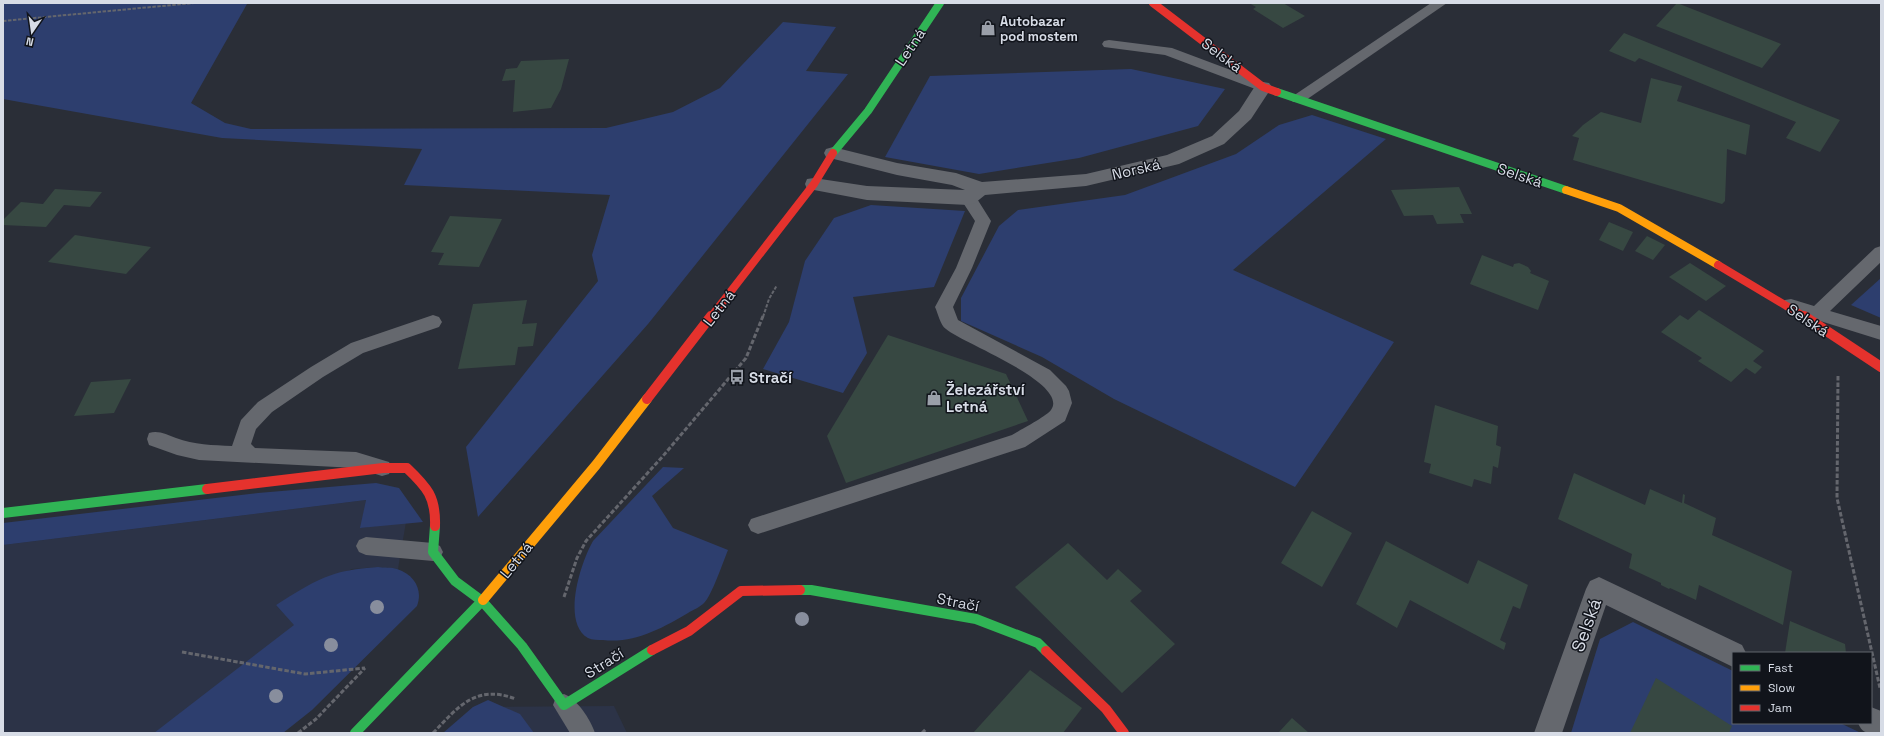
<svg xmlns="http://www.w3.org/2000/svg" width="1884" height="736" font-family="'Space Grotesk',sans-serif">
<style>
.built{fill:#2c3347}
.green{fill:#2d3e6e}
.building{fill:#374842}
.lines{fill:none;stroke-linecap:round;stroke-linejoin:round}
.path-far1{stroke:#64666d;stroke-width:2;stroke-dasharray:3.5 1.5;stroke-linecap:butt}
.path{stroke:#64666d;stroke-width:3;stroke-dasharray:4.5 2;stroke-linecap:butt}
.lane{fill:#65686e;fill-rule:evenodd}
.street{fill:#65686e;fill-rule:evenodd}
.fast-far1{stroke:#30b455;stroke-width:8}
.fast{stroke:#30b455;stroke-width:10}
.slow-far1{stroke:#ff9f0a;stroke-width:8}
.slow{stroke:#ff9f0a;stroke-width:10}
.jam-far1{stroke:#e5322d;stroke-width:8}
.jam{stroke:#e5322d;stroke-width:10}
.tree{fill:#888e9d}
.labels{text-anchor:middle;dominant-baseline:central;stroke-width:3;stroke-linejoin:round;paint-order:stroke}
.far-poi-label{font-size:13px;font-weight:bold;fill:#d7dce6;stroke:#11141b;text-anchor:start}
.street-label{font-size:15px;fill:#d7dce6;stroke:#11141b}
.poi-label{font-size:15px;font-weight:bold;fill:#d7dce6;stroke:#11141b;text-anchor:start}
.near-street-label{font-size:18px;fill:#d7dce6;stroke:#11141b}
</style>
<rect width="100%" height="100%" fill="#2a2e37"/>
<!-- built -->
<g class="built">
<path d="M366 500 361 528 406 522 398 569 378 567 352 569 276 605 295 625 155 733H3V545Z"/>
<path d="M614 706 627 733H447L473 707Z"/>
</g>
<!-- green -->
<g class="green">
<path d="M3 3H264L247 4 191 103 225 123 251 129 606 128 673 112 720 88 783 22 836 27 806 71 848 74 648 324 478 517 466 447 598 281 592 255 610 195 404 185 422 149 222 138 3 99Z"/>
<path d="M1131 69 1225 89 1198 126 1079 158 979 174 885 157 930 76Z"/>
<path d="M1312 115 1386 139 1233 270 1394 342 1295 487 1114 399 1042 357 961 321V298L999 226 1018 210 1125 195 1236 154 1279 125Z"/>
<path d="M871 205 965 211 934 287 853 297 867 353 843 393 763 369 789 322 805 261 834 218Z"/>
<path d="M1881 278V318L1851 305Z"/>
<path d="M663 467 684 468 652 496 673 528 728 550C723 562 712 595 704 603 700 607 693 610 688 613 663 628 633 644 603 640 598 640 592 640 588 638 561 622 581 562 593 541Z"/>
<path d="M376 483 399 488 423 522 360 528 366 500 3 545V523L258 493Z"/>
<path d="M378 567C384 568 392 567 397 569 415 575 423 590 417 606L312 710 283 733H154L294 625 276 605C316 580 330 570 378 567Z"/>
<path d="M1633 622 1733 671V723H1840L1861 733H1571L1600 639Z"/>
<path d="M488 700 520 714 534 733H443L473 707Z"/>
</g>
<!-- building -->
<g class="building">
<path d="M1249 3H1283L1305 16 1283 28 1253 9 1256 7Z"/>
<path d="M1677 3 1781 44 1762 68 1656 26Z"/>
<path d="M1624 33 1840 120 1820 152 1786 138 1796 122 1639 58 1635 62 1609 51Z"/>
<path d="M569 59 561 89 551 108 513 112 515 80 502 81 506 69 517 68 521 61Z"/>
<path d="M1651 78 1682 86 1677 101 1750 125 1746 155 1727 149 1725 201 1722 204 1573 160 1579 138 1572 136 1583 125 1601 112 1641 123Z"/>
<path d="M1459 187 1472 214H1460L1464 223 1437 224 1433 215 1404 216 1391 190Z"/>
<path d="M55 189 102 192 90 207 64 205 46 227 3 225V220L21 202 43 204Z"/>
<path d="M450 216 502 219 479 267 438 265 444 253 431 252Z"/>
<path d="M1609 222 1633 232 1623 251 1599 240Z"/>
<path d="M75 235 151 247 126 274 48 262Z"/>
<path d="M1647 236 1665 245 1653 260 1635 251Z"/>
<path d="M1482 255 1513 267 1514 264 1519 263 1528 267 1531 271 1530 273 1549 281 1538 310 1470 284Z"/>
<path d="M1690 263 1726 286 1706 301 1669 277Z"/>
<path d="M527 300 522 324 537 323 533 346 518 347 515 365 458 369 473 304Z"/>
<path d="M1699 310 1764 351 1753 361 1762 367 1755 374 1746 368 1731 382 1698 361 1702 358 1661 332 1680 315 1688 320Z"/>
<path d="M888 335 1006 374 1028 421 846 483 827 436Z"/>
<path d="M131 379 114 413 74 416 91 382Z"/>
<path d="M1435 405 1498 426 1496 445 1501 447 1498 468 1493 466 1491 484 1474 479 1472 487 1429 473 1431 464 1424 462Z"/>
<path d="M1574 473 1645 505 1650 489 1682 503 1683 494 1685 495 1684 503 1716 518 1712 535 1792 571 1783 625 1699 585 1696 600 1670 588 1669 589 1661 585V583L1629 568 1632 554 1558 519Z"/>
<path d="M1312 511 1352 533 1322 587 1281 563Z"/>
<path d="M1386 541 1468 584 1478 560 1528 585 1520 609 1513 606 1500 640 1506 643 1504 650 1410 600 1397 628 1356 604Z"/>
<path d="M1068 543 1107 580 1118 569 1142 591 1130 601 1175 644 1122 693 1015 587Z"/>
<path d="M1790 621 1845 644 1846 653H1785Z"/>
<path d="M1030 670 1082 708 1063 733H973Z"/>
<path d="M1656 678 1732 726 1729 733H1630Z"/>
<path d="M1292 718 1309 733H1278Z"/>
</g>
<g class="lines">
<!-- path-far1 -->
<g class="path-far1">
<path d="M3 21 194 3"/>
<path d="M763 317 769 299 777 285"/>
</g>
<!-- path -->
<g class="path">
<path d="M1838 376 1837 498 1880 688"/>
<path d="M564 597 577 558 586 541 663 456 746 358 763 316"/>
<path d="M182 652 305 674 365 668"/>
<path d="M298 733 316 719 365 668"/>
<path d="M433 733C459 706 476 684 516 699"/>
<path d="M922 733 926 729"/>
</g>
<!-- lane -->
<g class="lane">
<path d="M1431 3H1447L1303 102H1293L1291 99 1293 96Z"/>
<path d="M1109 40 1172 48 1268 84 1270 87 1268 90H1258L1165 55 1104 47 1102 44 1104 41Z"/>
<path d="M968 193 974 194 991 221 972 268 953 307 958 320 1050 370 1066 386 1069 391 1072 403 1065 421 1025 447 758 534 751 531 748 525 751 519 1012 435C1020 430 1047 416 1051 410 1070 383 962 343 946 329 940 325 938 313 935 307L956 268 975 221 960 198 962 194Z"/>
<path d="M1881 246V262L1830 311 1881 326V340L1785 310 1782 305 1785 300 1791 299 1814 306 1875 248Z"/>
<path d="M433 315 439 317 442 322 439 327 363 353 323 377 272 412 256 429 251 444 255 448 356 452 389 462 392 468 389 474 382 476 356 468 199 460 177 455 149 445 147 439 149 433C159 430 167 435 176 438 194 445 213 445 232 446L241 420 258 402 311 367 351 343Z"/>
<path d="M366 537 433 543 440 546 443 552 440 558 433 561 366 555 359 552 356 546 359 540Z"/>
<path d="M564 694C578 700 590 719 595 733H570L553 705 556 697Z"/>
</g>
<!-- street -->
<g class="street">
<path d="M1263 82 1269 83 1272 87 1251 119 1224 144 1179 164 1086 186 985 195 975 203 968 205 867 200 814 190 807 189 805 184 807 179 814 178 867 186 965 190 952 185 897 175 826 157 824 153 826 149 833 147 897 163 956 173 982 182 1086 174 1167 155 1212 136 1239 111 1257 83Z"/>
<path d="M1599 577 1742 645 1746 653H1733V667L1606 605 1562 733H1534L1586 589 1590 581Z"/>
<path d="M1871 707 1881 711V733C1869 733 1863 735 1858 723H1871Z"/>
</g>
<!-- fast-far1 -->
<g class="fast-far1">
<path d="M1277 92 1566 190"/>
<path d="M833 153 868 111 940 3"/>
</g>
<!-- fast -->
<g class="fast">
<path d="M3 513 207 489"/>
<path d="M435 526 433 552 455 581 482 601 522 646 564 705 652 650"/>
<path d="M800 590H811L976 619 1038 643 1046 651"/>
<path d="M355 733 483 600"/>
</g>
<!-- slow-far1 -->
<path class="slow-far1" d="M1566 190 1619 208 1718 265"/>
<!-- slow -->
<path class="slow" d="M483 600 596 465 647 399"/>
<!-- jam-far1 -->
<g class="jam-far1">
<path d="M1153 3 1263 87 1277 92"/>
<path d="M1718 265 1805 317"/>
<path d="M711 317 814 184 833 153"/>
</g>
<!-- jam -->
<g class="jam">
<path d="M1804 316 1881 367"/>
<path d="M647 399 711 316"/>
<path d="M207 489 383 468H407C427 487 436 497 435 526"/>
<path d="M652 650 689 631 741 591 800 590"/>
<path d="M1046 651 1106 709 1124 733"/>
</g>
</g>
<!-- trees -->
<g class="tree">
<circle cx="377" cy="607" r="7"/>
<circle cx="802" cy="619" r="7"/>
<circle cx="331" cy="645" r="7"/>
<circle cx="276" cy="696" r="7"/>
</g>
<!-- icons -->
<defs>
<g id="shop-bare" transform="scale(1.2)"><path d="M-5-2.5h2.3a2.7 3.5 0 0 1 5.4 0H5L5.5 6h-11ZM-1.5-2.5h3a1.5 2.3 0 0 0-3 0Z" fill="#9a9fa9" stroke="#11141b" stroke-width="2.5" paint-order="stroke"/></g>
<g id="bus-bare" transform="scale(1.2)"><path d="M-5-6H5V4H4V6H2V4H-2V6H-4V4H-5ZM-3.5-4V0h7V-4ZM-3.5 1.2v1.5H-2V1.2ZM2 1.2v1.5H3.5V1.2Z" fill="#9a9fa9" stroke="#11141b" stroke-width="2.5" paint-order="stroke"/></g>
</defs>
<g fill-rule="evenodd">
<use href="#shop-bare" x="988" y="28"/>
<use href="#bus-bare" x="737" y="377"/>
<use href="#shop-bare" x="934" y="398"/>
</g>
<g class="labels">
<!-- far-poi labels -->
<g class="far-poi-label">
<text x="1000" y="21">Autobazar<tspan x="1000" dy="15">pod mostem</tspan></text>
</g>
<!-- street labels -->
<g class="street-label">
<text transform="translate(910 47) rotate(-56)">Letná</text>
<text transform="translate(1222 55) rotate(37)">Selská</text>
<text transform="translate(1136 169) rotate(-13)">Norská</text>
<text transform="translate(1520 175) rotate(19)">Selská</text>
<text transform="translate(719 308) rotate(-52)">Letná</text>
<text transform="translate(1808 320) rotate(34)">Selská</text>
<text transform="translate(516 560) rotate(-51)">Letná</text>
<text transform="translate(958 602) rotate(11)">Stračí</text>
<text transform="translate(604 663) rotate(-32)">Stračí</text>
</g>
<!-- poi labels -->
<g class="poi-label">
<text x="749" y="377">Stračí</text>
<text x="946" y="389">Železářství<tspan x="946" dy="17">Letná</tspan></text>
</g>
<!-- near-street labels -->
<g class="near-street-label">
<text transform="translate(1586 625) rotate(-70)">Selská</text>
</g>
</g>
<!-- border -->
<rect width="1884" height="736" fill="none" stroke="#d7dce6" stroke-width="8"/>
<!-- legend -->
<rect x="1732" y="652" width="140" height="72" fill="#11141b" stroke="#60646c"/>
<rect x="1740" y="665" width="20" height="6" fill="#30b455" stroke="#60646c"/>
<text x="1768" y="672" font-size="12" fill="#d7dce6">Fast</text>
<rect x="1740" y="685" width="20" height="6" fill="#ff9f0a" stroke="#60646c"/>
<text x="1768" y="692" font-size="12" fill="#d7dce6">Slow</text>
<rect x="1740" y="705" width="20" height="6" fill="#e5322d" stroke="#60646c"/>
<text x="1768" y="712" font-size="12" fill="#d7dce6">Jam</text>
<!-- north arrow -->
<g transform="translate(32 32) rotate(193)" stroke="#11141b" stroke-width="3" paint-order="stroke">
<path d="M0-3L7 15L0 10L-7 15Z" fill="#d7dce6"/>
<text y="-6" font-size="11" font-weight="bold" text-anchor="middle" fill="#d7dce6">N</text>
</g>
</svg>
